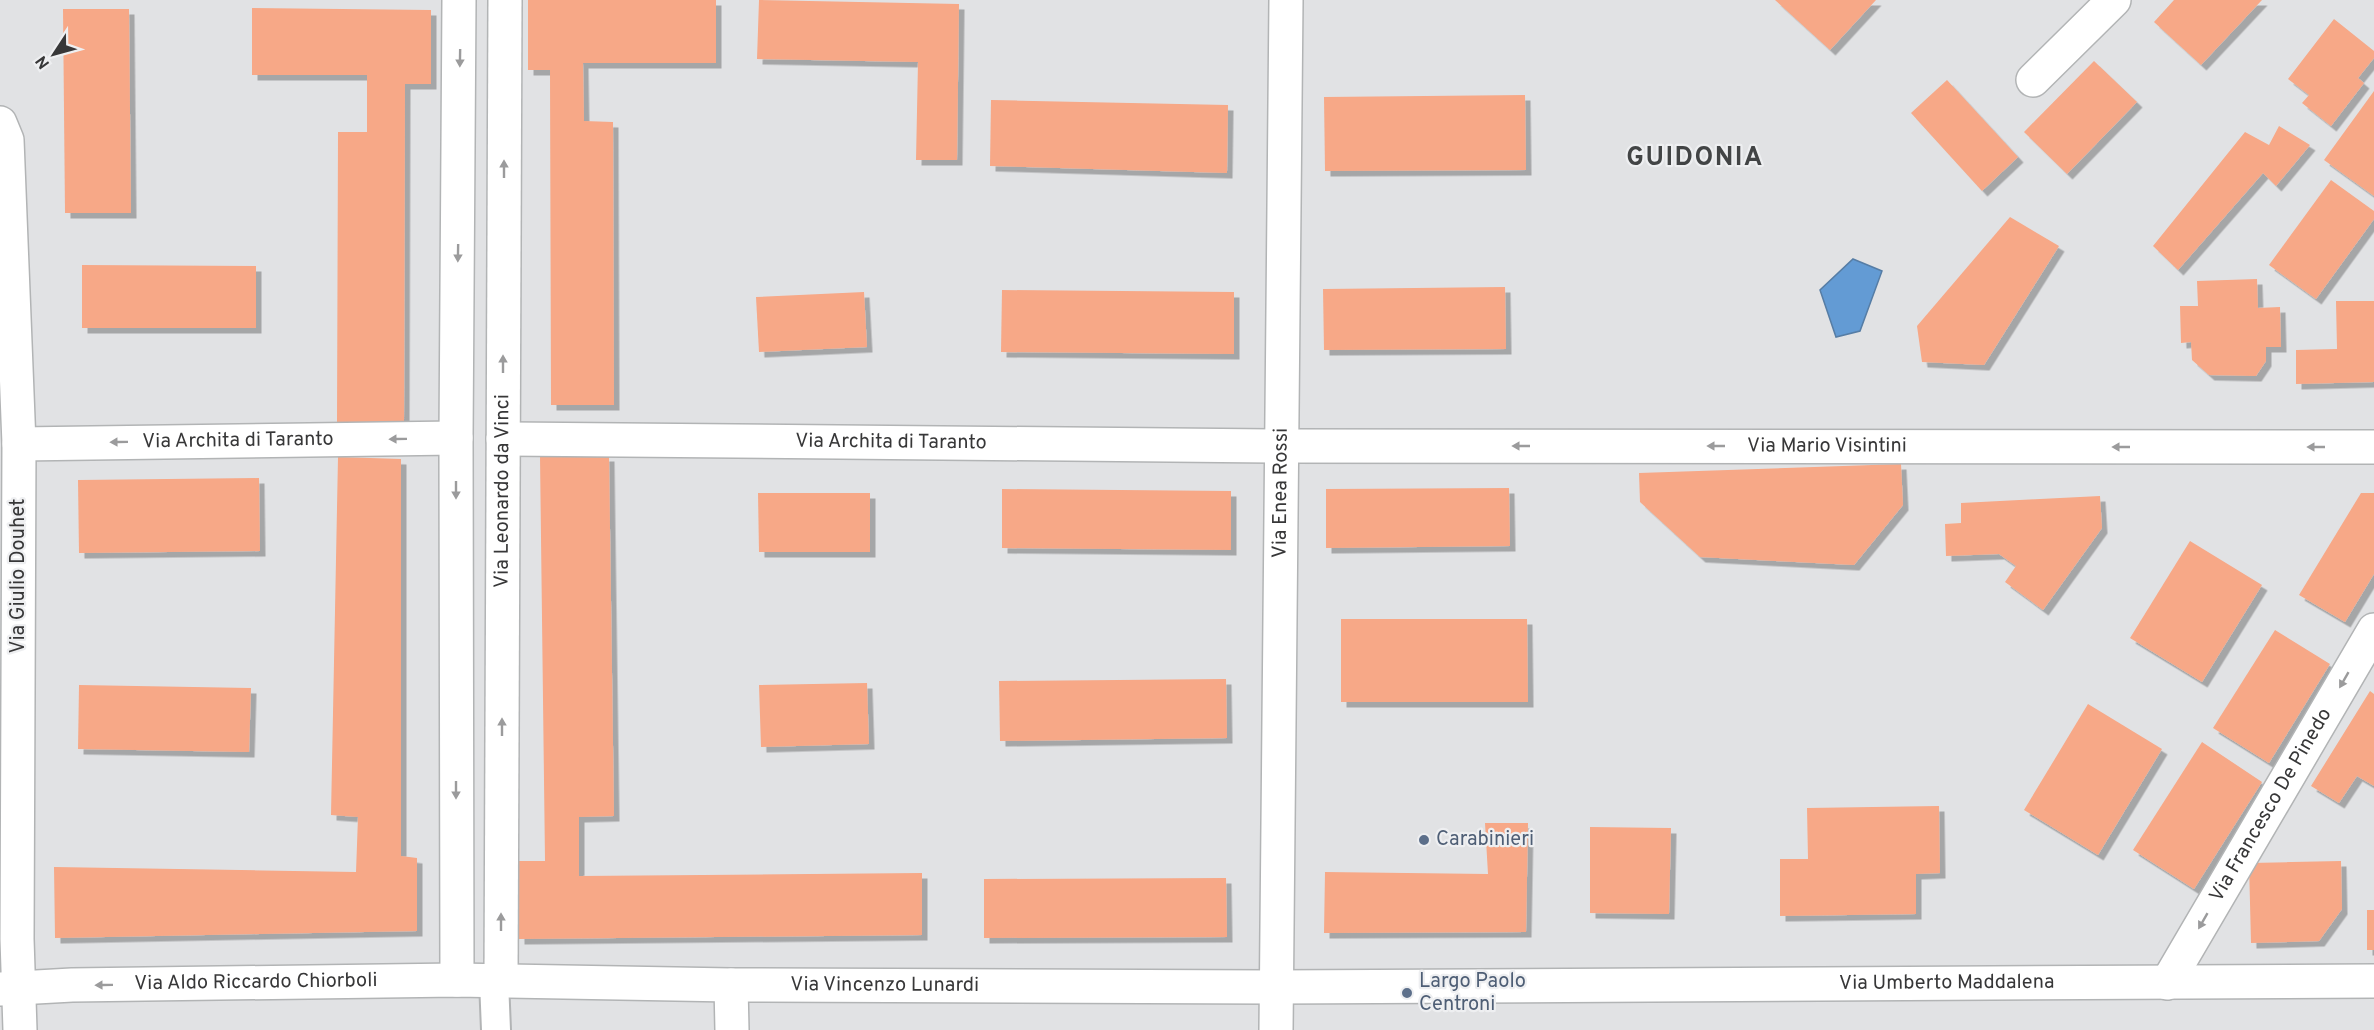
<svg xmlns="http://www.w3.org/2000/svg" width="2374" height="1030" font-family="Overpass,sans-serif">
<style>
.water{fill:#639bd4;stroke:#567da5;stroke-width:1.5}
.building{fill:#f7a887;filter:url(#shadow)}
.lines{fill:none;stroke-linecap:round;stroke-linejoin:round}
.pedestrian-casing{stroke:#b2b4b5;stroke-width:32}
.minor-casing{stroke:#b2b4b5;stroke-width:36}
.pedestrian{stroke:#fff;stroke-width:28}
.minor{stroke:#fff;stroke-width:33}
.oneway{fill:#9b9b9c}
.service-dot{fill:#5c6f8a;stroke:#eeeff1;stroke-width:2}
.labels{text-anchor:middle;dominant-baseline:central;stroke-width:4.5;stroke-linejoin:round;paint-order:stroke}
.street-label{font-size:20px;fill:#373738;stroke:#eeeff1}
.service-label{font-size:20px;fill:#4e5e75;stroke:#eeeff1;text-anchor:start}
.district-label{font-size:26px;font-weight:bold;letter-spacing:1.5px;fill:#424445;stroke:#eeeff1}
</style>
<defs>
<filter id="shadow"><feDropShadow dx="5.5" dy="5.5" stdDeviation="0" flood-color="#0004"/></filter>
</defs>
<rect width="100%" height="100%" fill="#e1e2e4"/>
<!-- water -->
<path class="water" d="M1853 259 1882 271 1860 331 1836 337 1820 290Z"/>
<!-- building -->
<g class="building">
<path d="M528 0H716V63H583L584 121 613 122 614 405H551L550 70H528Z"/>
<path d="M759 0 959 4 957 160H916L918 62 757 59Z"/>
<path d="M1775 0H1876L1830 50Z"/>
<path d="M2174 0H2262L2201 65 2154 22Z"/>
<path d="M252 8 431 10V84H405L404 424 337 423 338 132H367V75H252Z"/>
<path d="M63 9H129L131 213H65Z"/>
<path d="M2334 19 2374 51V58L2358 78 2364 83 2331 126 2302 103 2309 95 2288 79Z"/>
<path d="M2094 61 2137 102 2067 174 2024 132Z"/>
<path d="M1947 80 2018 157 1982 191 1911 113Z"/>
<path d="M2374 91V196L2324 160Z"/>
<path d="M1525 95 1526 170 1325 171 1324 97Z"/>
<path d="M991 100 1228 105 1227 173 990 166Z"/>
<path d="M2279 126 2310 145 2276 186 2263 173 2178 270 2153 246 2245 132 2269 145Z"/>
<path d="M2331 180 2374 211V219L2316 299 2269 265Z"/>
<path d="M2010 217 2059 246 1984 365 1922 362 1917 326Z"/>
<path d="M82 265 256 266V328H82Z"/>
<path d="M2257 279 2258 308 2280 307 2281 347H2266V361L2256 376 2209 375 2192 360 2191 342 2181 343 2180 306H2198L2197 281Z"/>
<path d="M1505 287 1506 349 1324 350 1323 289Z"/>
<path d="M1002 290 1234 292V354L1001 352Z"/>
<path d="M864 292 867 347 759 352 756 297Z"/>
<path d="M2336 301H2374V382L2296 384V350L2337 349Z"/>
<path d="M540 456H609L614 816 579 817V876L922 873V935L519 939 518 861H545Z"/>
<path d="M338 457 401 459V856L417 858V931L55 938 54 867 356 872 358 817 331 815Z"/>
<path d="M1901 464 1903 505 1854 565 1700 557 1640 502 1639 473Z"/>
<path d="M259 478 260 551 79 553 78 480Z"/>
<path d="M1509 488 1510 546 1326 548V489Z"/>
<path d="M1002 489 1231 491V550L1002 548Z"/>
<path d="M758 493H870V552H759Z"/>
<path d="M2361 493H2374V574L2345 622 2299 595Z"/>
<path d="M2100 496 2102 528 2043 610 2005 582 2016 566 1999 554 1946 556 1945 524 1961 523V503Z"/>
<path d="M2190 541 2262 585 2202 682 2130 638Z"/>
<path d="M1341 619H1527L1528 702H1341Z"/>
<path d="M2275 630 2330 664 2269 763 2213 728Z"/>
<path d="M1226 679 1227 738 1000 741 999 681Z"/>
<path d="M867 683 869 744 761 747 759 685Z"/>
<path d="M79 685 251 688 249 752 78 749Z"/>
<path d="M2370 691 2374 694V786L2357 776 2339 803 2311 786Z"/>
<path d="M2088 704 2162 749 2098 855 2024 810Z"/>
<path d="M2202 742 2262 782 2194 889 2133 850Z"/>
<path d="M1939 806 1940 873 1916 874V914L1780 916V859H1808L1807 808Z"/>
<path d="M1485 823H1528L1526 932 1324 933 1325 872 1488 874Z"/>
<path d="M1590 827 1671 828 1669 914 1590 913Z"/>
<path d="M2341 861 2342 909 2319 941 2251 943 2249 863Z"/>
<path d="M1226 878 1227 937 984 938V879Z"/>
<rect x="2367" y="910" width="7" height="40"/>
</g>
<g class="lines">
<!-- pedestrian casing -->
<g class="pedestrian-casing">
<path id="pedestrian" d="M494 981 496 1030"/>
</g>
<!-- minor casing -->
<g class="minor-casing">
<g id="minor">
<path d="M2033 80 2114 0"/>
<path d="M0 123 7 140 19 444 17 939 20 1030"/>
<path id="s1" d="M503 439 1280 446 2374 447"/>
<path id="s2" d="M19 444 456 438"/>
<path d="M457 980 456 438 459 0"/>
<path id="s3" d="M501 981 505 0"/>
<path id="s4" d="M2167 983 2374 630"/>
<path d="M731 985 732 1030"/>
<path id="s5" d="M0 989 72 985 457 980 731 985 1276 987 2374 981"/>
<path id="s6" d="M1276 1030 1286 0"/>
</g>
</g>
<!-- pedestrian -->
<use href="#pedestrian" class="pedestrian"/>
<!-- minor -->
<use href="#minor" class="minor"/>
</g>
<!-- one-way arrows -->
<defs><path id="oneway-solid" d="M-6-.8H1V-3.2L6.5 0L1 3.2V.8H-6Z" transform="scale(1.5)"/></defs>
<g class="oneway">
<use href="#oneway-solid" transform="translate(460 58) rotate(91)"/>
<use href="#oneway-solid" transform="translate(504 169) rotate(-90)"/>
<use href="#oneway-solid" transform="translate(458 253) rotate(91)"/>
<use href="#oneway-solid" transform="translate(503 364) rotate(-90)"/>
<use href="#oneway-solid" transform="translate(398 439) rotate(179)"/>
<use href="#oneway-solid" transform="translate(119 442) rotate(179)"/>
<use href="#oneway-solid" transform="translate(1521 446) rotate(-180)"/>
<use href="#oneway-solid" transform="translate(1716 446) rotate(-180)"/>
<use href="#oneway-solid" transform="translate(2121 447) rotate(-180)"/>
<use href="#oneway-solid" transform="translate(2316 447) rotate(-180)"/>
<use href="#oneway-solid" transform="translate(456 490) rotate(90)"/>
<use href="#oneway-solid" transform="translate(2344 680) rotate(120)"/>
<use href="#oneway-solid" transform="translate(502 727) rotate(-90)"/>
<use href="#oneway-solid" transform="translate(456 790) rotate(90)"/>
<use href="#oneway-solid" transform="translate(2203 921) rotate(120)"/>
<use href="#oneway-solid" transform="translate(501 922) rotate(-90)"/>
<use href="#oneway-solid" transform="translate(104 985) rotate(179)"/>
</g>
<!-- markers -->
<g class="service-dot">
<circle cx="1424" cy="840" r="6"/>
<circle cx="1407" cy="993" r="6"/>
</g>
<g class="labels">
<!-- street labels -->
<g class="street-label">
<text stroke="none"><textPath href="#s2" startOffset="219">Via Archita di Taranto</textPath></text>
<text stroke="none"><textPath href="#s1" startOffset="388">Via Archita di Taranto</textPath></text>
<text stroke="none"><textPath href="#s1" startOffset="1324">Via Mario Visintini</textPath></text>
<text stroke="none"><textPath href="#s3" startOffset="490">Via Leonardo da Vinci</textPath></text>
<text stroke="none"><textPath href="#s6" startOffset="537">Via Enea Rossi</textPath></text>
<text transform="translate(19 576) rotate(-90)">Via Giulio Douhet</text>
<text stroke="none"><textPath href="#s4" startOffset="206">Via Francesco De Pinedo</textPath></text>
<text stroke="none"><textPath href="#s5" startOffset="256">Via Aldo Riccardo Chiorboli</textPath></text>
<text stroke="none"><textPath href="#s5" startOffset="1947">Via Umberto Maddalena</textPath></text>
<text stroke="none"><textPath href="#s5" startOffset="885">Via Vincenzo Lunardi</textPath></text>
</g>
<!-- service labels -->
<g class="service-label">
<text x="1436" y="840">Carabinieri</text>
<text x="1419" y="982">Largo Paolo<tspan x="1419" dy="23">Centroni</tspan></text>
</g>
<!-- district labels -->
<g class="district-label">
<text x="1695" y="158">GUIDONIA</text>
</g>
</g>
<!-- north arrow -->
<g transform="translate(54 54) rotate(234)" stroke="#eeeff1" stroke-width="4.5" paint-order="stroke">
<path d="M0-4.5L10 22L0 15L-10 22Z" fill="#373738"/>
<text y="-9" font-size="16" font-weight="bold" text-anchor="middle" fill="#373738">N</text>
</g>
</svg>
